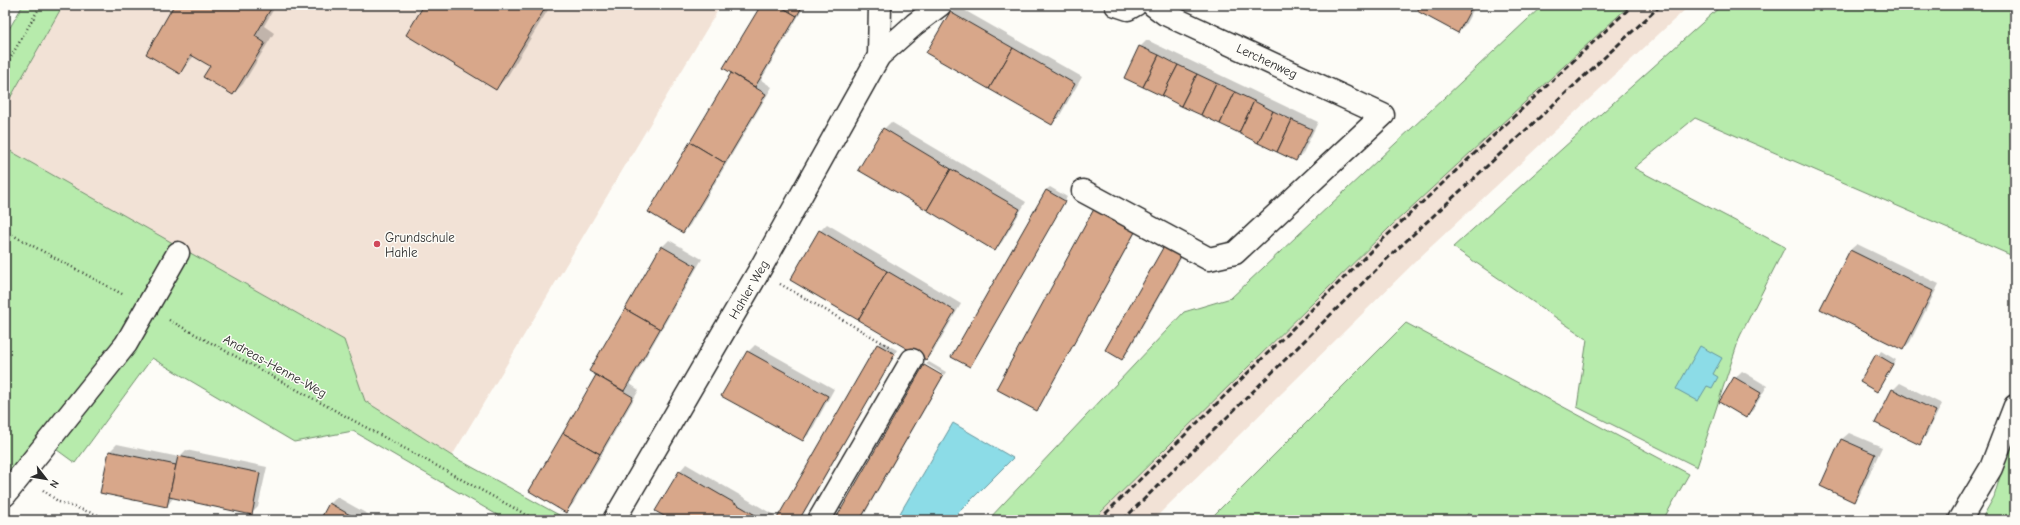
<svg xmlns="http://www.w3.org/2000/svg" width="2020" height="525" font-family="'Comic Neue',sans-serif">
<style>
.built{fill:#f2e2d6}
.green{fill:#b7ebac;stroke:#718b6c}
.water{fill:#8cdce7;stroke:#65959c}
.shadow{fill:#0003}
.building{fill:#d8a78a;stroke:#2b2b2b}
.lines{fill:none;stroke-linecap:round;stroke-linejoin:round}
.minor-casing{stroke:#2b2b2b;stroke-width:25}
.path{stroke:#2b2b2b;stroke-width:2.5;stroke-dasharray:1 3;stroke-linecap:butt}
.minor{stroke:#fdfcf7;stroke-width:22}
.rail{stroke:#2b2b2b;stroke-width:3;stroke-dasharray:6 3;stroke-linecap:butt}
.poi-dot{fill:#d1495b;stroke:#fdfcf7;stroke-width:1.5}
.labels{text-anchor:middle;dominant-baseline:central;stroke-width:3;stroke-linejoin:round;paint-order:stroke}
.street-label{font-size:13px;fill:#2b2b2b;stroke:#fdfcf7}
.poi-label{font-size:13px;fill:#2b2b2b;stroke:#fdfcf7;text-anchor:start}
</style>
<rect width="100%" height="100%" fill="#fdfcf7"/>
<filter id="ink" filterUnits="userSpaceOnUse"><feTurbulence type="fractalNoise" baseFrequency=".025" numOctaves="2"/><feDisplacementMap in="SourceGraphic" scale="8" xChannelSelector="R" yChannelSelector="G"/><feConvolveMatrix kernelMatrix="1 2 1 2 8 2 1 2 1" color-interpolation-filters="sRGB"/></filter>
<g filter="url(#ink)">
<!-- built -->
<g class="built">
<path d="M63 5H721L452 456 365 401 344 340 5 148V107Z"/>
<path d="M1630 5H1690L1420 257 1153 520H1093L1391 226Z"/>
</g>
<!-- green -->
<g class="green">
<path d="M23 5H63L5 107V36Z"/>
<path d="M1543 5H1630L1391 226 1093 520H988L1184 312 1231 298Z"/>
<path d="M1722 5H2015V257L1695 118 1634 168 1785 247 1740 336 1697 467 1577 407 1587 339 1453 247Z"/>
<path d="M5 148 344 340 365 401 452 456 568 520H506L353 431 294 442 152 358 75 463 42 439 5 484Z"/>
<path d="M1406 323 1689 474 1663 520H1480L1468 513 1464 520H1209Z"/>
<path d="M2015 425V520H1981L1994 497Z"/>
</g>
<!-- water -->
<g class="water">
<path d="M1700 346 1722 358 1713 374 1718 377 1712 388 1707 386 1698 401 1676 389Z"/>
<path d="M953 423 1013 458 951 520H896Z"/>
</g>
<!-- shadow -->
<g class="shadow">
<path d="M175 5H276L264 26 274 33 243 84 233 94 211 66 194 56 180 73Z"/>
<path d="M426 5H551L507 77 495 89Z"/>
<path d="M762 5H805L761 80 772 87 690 225 683 232 650 212 733 73Z"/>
<path d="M1422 5H1476L1465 25 1458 32Z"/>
<path d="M957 6 1082 77 1059 117 1052 124 951 13Z"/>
<path d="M1147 40 1318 122 1303 153 1296 160 1140 47Z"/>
<path d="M891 122 1026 202 1002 242 995 249 884 129Z"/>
<path d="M1050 187 1067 197 970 366 1046 190Z"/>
<path d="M1095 210 1138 228 1037 410Z"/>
<path d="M827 224 961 304 933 352 926 359 820 231Z"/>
<path d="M669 240 702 259 630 384 639 390 573 504 566 511 530 491 598 375 662 247Z"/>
<path d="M1857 244 1939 284 1910 342 1903 349 1850 250Z"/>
<path d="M1184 253 1126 355 1122 359 1106 350Z"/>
<path d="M881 341 897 350 800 520H777Z"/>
<path d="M755 345 834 389 810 433 803 440 748 352Z"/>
<path d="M1881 351 1896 360 1877 390 1862 381Z"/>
<path d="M929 362 946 372 944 375 926 364Z"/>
<path d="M925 366 943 377 861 520H836Z"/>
<path d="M1742 371 1767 386 1753 410 1746 417 1735 378Z"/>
<path d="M1900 383 1942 404 1926 436 1919 443 1893 390Z"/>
<path d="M1849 433 1882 447 1860 494 1853 500 1821 486 1842 439Z"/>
<path d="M117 444 179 457 186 450 267 467 258 507 251 514 174 497 167 506 101 492 110 451Z"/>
<path d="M686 464 774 515 771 520H673L680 471Z"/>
<path d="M337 497 378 520H321L330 504Z"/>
</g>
<!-- building -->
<g class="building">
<path d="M174 5H273L255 36 265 43 233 95 203 77 210 66 191 55 180 74 146 54Z"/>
<path d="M424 5H547L496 90 406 35Z"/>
<path d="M761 5H778L797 16 755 87 723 68Z"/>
<path d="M778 5H803L797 16Z"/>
<path d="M1421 5H1473L1458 33 1417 11Z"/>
<path d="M950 12 1013 48 989 89 926 53Z"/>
<path d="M1139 46 1159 55 1143 87 1124 78Z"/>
<path d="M1013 48 1075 84 1052 125 989 89Z"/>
<path d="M1159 55 1178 65 1162 96 1143 87Z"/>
<path d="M1178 65 1197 74 1181 106 1162 96Z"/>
<path d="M731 73 766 94 725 163 690 142Z"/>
<path d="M1197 74 1216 83 1201 115 1181 106Z"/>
<path d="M1216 83 1235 92 1220 124 1201 115Z"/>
<path d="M1235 92 1254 101 1239 133 1220 124Z"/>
<path d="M1254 101 1273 111 1258 143 1239 133Z"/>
<path d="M1273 111 1292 120 1277 152 1258 143Z"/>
<path d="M1292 120 1312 129 1296 161 1277 152Z"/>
<path d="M883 128 951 169 927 210 858 170Z"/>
<path d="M690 142 725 163 683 233 648 212Z"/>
<path d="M951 169 1020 209 995 251 927 210Z"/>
<path d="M1046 190 1065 201 970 367 951 357Z"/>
<path d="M1094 209 1135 232 1037 411 996 389Z"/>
<path d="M819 230 887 271 858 320 790 280Z"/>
<path d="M661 246 696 266 660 329 625 309Z"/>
<path d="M1164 246 1181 256 1122 360 1105 350Z"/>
<path d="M1850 250 1933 291 1903 350 1820 309Z"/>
<path d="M887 271 955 311 926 360 858 320Z"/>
<path d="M625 309 660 329 624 391 589 371Z"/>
<path d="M877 344 895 354 799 520H776Z"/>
<path d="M747 351 828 396 803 441 721 396Z"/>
<path d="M1876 354 1893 364 1877 392 1860 382Z"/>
<path d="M924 365 943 376 860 520H835Z"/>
<path d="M596 375 633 397 600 454 563 433Z"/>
<path d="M1734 377 1761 393 1746 418 1719 402Z"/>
<path d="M1892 389 1936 411 1920 445 1875 423Z"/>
<path d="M563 433 600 454 566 513 529 491Z"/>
<path d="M1841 439 1875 454 1854 502 1820 486Z"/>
<path d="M109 451 176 465 167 507 100 493Z"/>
<path d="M178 456 260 473 252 515 169 497Z"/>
<path d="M679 471 764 520H671L655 511Z"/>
<path d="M329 503 359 520H320Z"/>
</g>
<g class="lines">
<!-- minor casing -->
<g class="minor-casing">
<g id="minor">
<path d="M1116 5 1128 9 1135 5"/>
<path d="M879 56 915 24 940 5"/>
<path d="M1083 191 1209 259 1235 253 1383 115 1165 14 1153 5"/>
<path d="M5 495 126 344 178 253"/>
<path id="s1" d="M614 520 759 271 879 56 880 5"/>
<path d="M819 520 912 360"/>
<path d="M1960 520 1991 468 2015 406"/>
</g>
</g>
<!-- path -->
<g class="path">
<path d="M5 67 41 5"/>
<path d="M5 231 124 295"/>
<path d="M780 284 890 347"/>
<path d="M169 320 536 520"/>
<path d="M43 490 59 502 113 520"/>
</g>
<!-- minor -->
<use href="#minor" class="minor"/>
<!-- rail -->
<g class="rail">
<path d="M1099 520 1381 241 1633 5"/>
<path d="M1123 520 1391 255 1661 5"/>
</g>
</g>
</g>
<!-- markers -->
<circle class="poi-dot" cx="377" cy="244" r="4"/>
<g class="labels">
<!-- street labels -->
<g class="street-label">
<text transform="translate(1267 61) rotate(25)">Lerchenweg</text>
<text stroke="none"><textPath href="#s1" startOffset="267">Hahler Weg</textPath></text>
<text transform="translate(275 366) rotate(29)">Andreas-Henne-Weg</text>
</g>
<!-- poi labels -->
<g class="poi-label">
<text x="385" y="237">Grundschule<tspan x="385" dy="15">Hahle</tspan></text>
</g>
</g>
<!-- margin -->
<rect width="2020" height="525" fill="none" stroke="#fdfcf7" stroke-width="20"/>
<rect x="10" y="10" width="2000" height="505" fill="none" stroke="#2b2b2b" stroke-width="1.5" filter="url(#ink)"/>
<!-- north arrow -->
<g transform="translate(46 479) rotate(121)" stroke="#fdfcf7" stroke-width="3" paint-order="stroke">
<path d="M0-3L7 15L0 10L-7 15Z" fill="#2b2b2b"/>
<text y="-6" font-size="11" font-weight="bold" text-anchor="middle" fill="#2b2b2b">N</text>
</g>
</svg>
